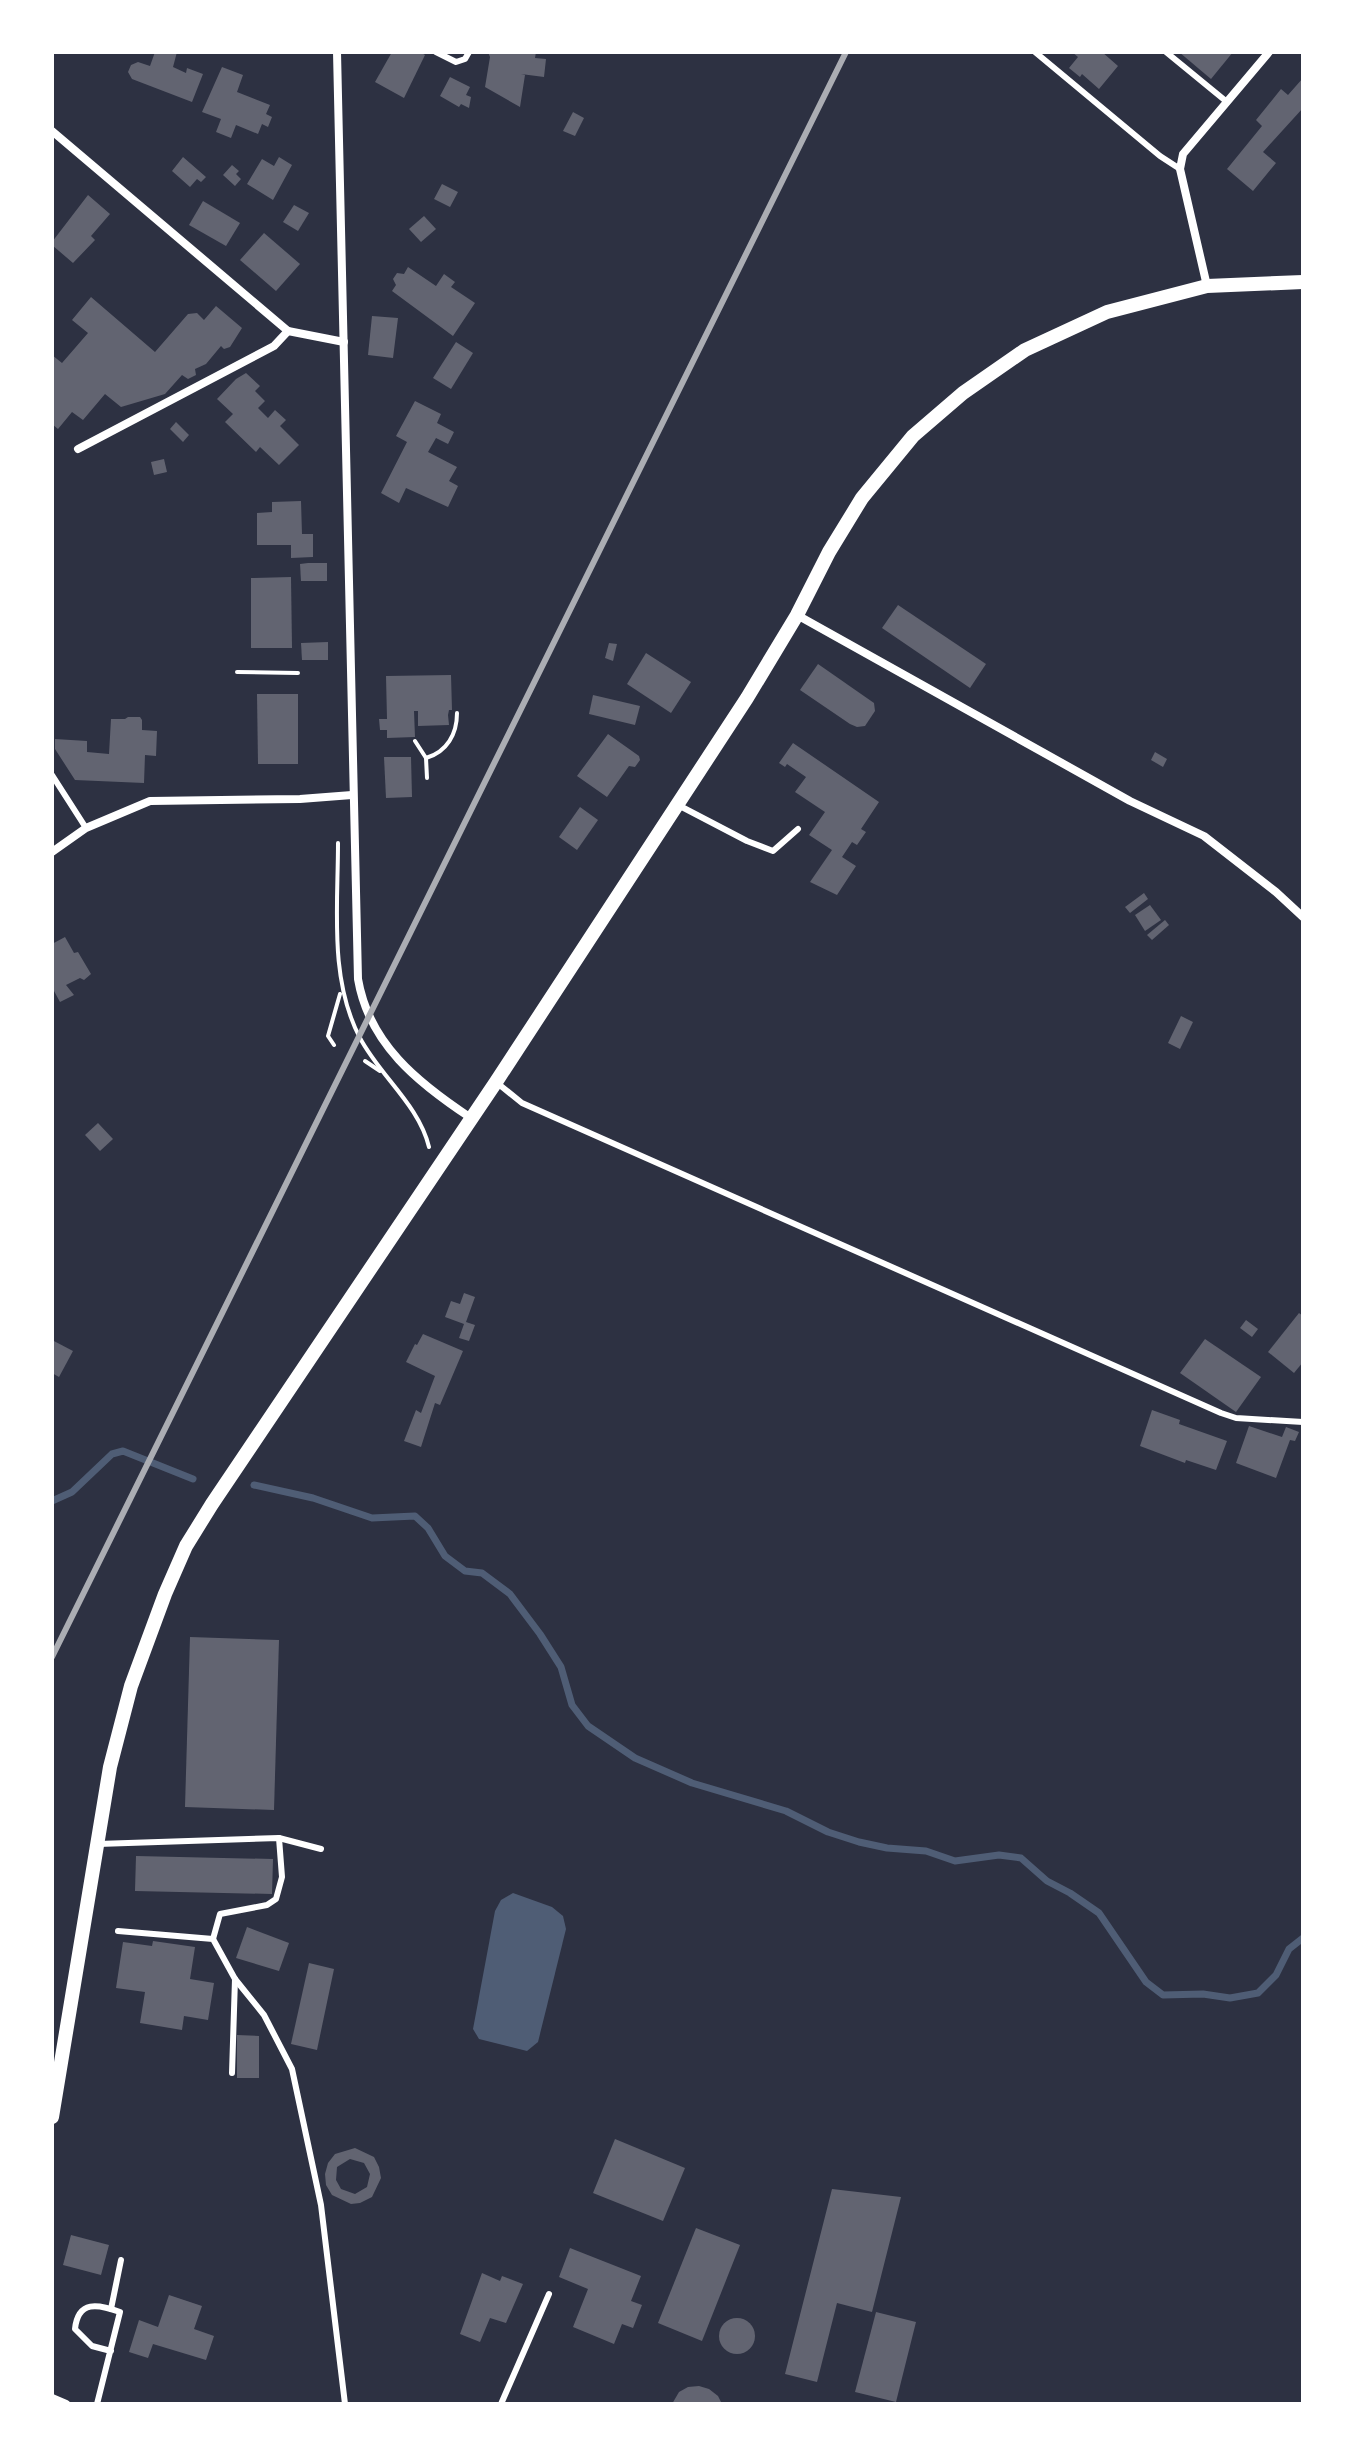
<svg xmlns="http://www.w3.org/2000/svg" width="1355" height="2456" font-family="Arial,sans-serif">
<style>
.water{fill:#4f5d75}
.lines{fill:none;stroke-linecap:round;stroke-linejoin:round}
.stream{stroke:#4f5d75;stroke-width:7}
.building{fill:#626471;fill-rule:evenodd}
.path{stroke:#fff;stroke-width:4}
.service{stroke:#fff;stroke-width:6}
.minor{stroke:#fff;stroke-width:8}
.tertiary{stroke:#fff;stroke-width:14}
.rail{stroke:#abadb3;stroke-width:6}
</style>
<rect width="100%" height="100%" fill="#2d3142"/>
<!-- water -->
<path class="water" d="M513 1893 552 1907 563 1916 566 1929 538 2042 527 2051 479 2039 473 2029 495 1911 501 1900Z"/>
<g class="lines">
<!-- stream -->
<g class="stream">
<path d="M254 1485 313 1498 372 1518 415 1516 428 1528 445 1556 465 1571 482 1573 510 1594 540 1634 561 1667 572 1705 588 1726 635 1758 692 1783 786 1811 828 1832 859 1842 887 1848 926 1851 955 1861 999 1855 1021 1858 1047 1881 1070 1893 1099 1913 1146 1982 1163 1995 1203 1994 1230 1998 1258 1993 1276 1975 1289 1949 1303 1938"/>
<path d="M52 1501 72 1492 112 1454 123 1451 193 1479"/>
</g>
</g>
<!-- building -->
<g class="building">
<path d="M155 52H177L173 67 186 73 187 68 203 74 192 102 132 79 128 72 131 65 138 62 150 66Z"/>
<path d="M392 52H420L425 55 404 98 375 82Z"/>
<path d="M488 52H536L535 58 546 59 544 77 521 74 525 75 520 107 485 87 490 57Z"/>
<path d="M1072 52H1102L1118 66 1099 89 1082 74 1080 77 1069 68 1078 57Z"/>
<path d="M1179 52H1233L1211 79Z"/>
<path d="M222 67 243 75 237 92 270 105 266 114 272 117 268 127 262 124 258 134 236 125 231 138 216 132 221 119 202 112Z"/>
<path d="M450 77 470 87 466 95 471 97 469 108 461 104 459 107 440 96Z"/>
<path d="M1303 78V108L1263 152 1276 163 1253 191 1227 169 1262 126 1256 120 1281 89 1288 95Z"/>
<path d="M573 112 584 118 575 136 563 131Z"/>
<path d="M183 157 206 177 201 182 197 179 190 187 172 171Z"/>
<path d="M279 157 292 165 273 200 247 184 262 159 274 166Z"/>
<path d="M232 165 239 171 236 174 241 179 235 186 223 175Z"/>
<path d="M442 184 458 192 450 207 434 199Z"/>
<path d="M88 195 110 214 91 236 95 240 73 263 52 245V242Z"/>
<path d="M203 201 240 223 226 246 189 225Z"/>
<path d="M294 205 309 213 298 231 283 222Z"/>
<path d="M424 216 436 229 421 242 409 229Z"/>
<path d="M264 233 300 264 276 291 240 260Z"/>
<path d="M408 267 436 286 444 274 455 282 451 287 475 303 453 336 392 291 396 285 393 279 397 273 404 274Z"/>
<path d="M91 297 155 352 188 314 197 313 204 320 216 306 242 328 230 347 224 349 221 346 206 364 195 369 196 375 188 379 182 375 165 394 121 407 105 394 83 420 72 412 58 429 52 424V355L62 363 88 333 72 320Z"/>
<path d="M372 316 398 318 393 358 368 355Z"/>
<path d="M456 342 473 353 451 389 433 378Z"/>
<path d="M246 373 260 386 255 391 265 401 258 408 268 418 275 410 286 420 280 426 299 445 279 465 260 447 256 452 225 422 233 414 217 399 236 379Z"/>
<path d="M415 401 441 414 437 423 454 432 448 444 436 438 428 452 457 467 449 481 458 486 448 507 406 488 399 503 381 493 407 442 396 436Z"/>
<path d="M176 422 189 435 183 442 170 429Z"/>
<path d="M164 459 167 472 154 475 151 462Z"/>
<path d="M301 501 302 534H313V557L291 558V545H257V513L272 512V502Z"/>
<path d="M308 563H327V581H301L300 564Z"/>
<path d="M291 577 292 648H251V578Z"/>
<path d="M898 605 986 664 970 688 882 628Z"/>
<path d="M328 642V660H302L301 643Z"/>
<path d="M609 643 617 644 613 661 605 658Z"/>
<path d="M646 653 691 682 671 713 627 684Z"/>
<path d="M818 664 874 703 875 711 865 726 857 727 850 724 800 690Z"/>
<path d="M451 675 452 710H449L448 715 449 725 418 726V711H414L415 737 387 738V730H380L379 719H387L386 676Z"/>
<path d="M257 694H298V764H258Z"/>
<path d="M593 695 640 706 635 725 589 714Z"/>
<path d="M128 717H140L142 720V730L157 731 156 756 145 755 144 783 75 780 55 749V739L87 741V752L109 754 111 719H125Z"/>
<path d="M608 734 639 756 640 760 635 767 629 766 607 797 577 776Z"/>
<path d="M793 743 879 802 861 829 866 832 857 845 852 842 842 857 856 866 837 895 810 882 832 850 809 835 825 812 795 792 806 777 787 764 785 767 779 763Z"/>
<path d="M1155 752 1167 759 1163 767 1151 760Z"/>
<path d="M384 757H411L412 797 386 798Z"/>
<path d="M580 807 598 820 577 850 559 837Z"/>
<path d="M1144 893 1148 899 1130 913 1125 907Z"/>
<path d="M1150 905 1161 920 1145 931 1135 915Z"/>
<path d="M1165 920 1169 925 1152 940 1147 935Z"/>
<path d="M65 937 74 953 78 952 91 974 84 980 80 978 66 985 74 995 60 1002 54 991 52 992V944Z"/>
<path d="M1181 1016 1193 1022 1180 1049 1168 1043Z"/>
<path d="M98 1123 113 1139 100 1151 85 1135Z"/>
<path d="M464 1293 475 1297 466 1322 475 1325 469 1341 459 1338 464 1324 445 1317 451 1301 460 1304Z"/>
<path d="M1299 1313 1303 1316V1362L1294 1373 1268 1352Z"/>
<path d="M1246 1320 1258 1329 1252 1337 1240 1328Z"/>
<path d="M423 1334 463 1351 440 1405 435 1403 421 1447 404 1441 416 1410 421 1413 435 1376 406 1362 415 1344 417 1345Z"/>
<path d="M1205 1339 1261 1377 1236 1412 1180 1373Z"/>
<path d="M52 1340 73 1351 59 1377 52 1373Z"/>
<path d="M1152 1410 1180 1420 1179 1424 1227 1441 1216 1470 1186 1460 1185 1463 1140 1446Z"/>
<path d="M1249 1426 1282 1437 1286 1427 1299 1432 1295 1441 1290 1440 1276 1478 1236 1463Z"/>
<path d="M190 1637 279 1640 274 1810 185 1807Z"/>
<path d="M136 1856 273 1859 272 1894 135 1891Z"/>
<path d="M247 1927 289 1943 279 1971 236 1958Z"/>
<path d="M153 1941 195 1947 190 1979 214 1983 208 2020 184 2016 182 2030 140 2023 145 1992 116 1988 123 1942 152 1946Z"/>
<path d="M309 1963 334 1969 317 2050 291 2044Z"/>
<path d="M237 2035 259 2036V2078H237Z"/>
<path d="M615 2139 685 2168 663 2221 593 2193Z"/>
<path d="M355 2148 374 2157 379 2167 381 2178 372 2197 360 2203 351 2204 332 2195 326 2185 325 2174 328 2163 335 2154ZM350 2159 364 2163 370 2174 367 2187 355 2194 341 2189 336 2180 337 2167Z"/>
<path d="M832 2189 901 2197 872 2312 837 2303 817 2382 785 2374Z"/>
<path d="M696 2228 740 2245 702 2341 658 2323Z"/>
<path d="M71 2235 109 2245 101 2275 63 2265Z"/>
<path d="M570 2248 641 2276 631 2301 642 2305 633 2328 622 2324 614 2344 573 2327 588 2289 559 2277Z"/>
<path d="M482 2273 500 2281 502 2276 523 2284 506 2323 490 2318 480 2342 460 2334Z"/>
<path d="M169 2295 202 2306 194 2329 214 2336 206 2360 153 2344 148 2358 129 2352 139 2320 158 2327Z"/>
<path d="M876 2312 916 2322 896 2402 855 2392Z"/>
<circle cx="737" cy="2336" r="18"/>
<path d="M699 2386 709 2389 718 2396 722 2404H672L679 2392 688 2387Z"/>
</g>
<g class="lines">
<!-- path -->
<g class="path">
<path d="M237 672 298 673"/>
<path d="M415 741 426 758 427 778"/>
<path d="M426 758C447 752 457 734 457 713"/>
<path d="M338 843C338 908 329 979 360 1038 380 1076 419 1105 429 1147"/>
<path d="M334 1045 328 1036 340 994"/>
<path d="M365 1061 380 1071"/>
</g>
<!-- service -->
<g class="service">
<path d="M436 52 456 62 465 59 469 52"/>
<path d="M1035 52 1160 156 1180 169"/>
<path d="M1166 52 1227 102"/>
<path d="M52 775 86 828"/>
<path d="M678 805 747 841 773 851 798 829"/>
<path d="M496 1082 522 1103 1221 1413 1236 1418 1303 1422"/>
<path d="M279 1838 321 1849"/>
<path d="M98 1844 279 1838 282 1877 276 1899 267 1905 220 1914 213 1939"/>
<path d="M118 1931 213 1939 235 1979 264 2015 292 2069 321 2205 345 2404"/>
<path d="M232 2073 235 1979"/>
<path d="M111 2309 121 2260"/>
<path d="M97 2404 120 2312C98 2304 78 2300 75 2329L92 2346 111 2351"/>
<path d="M501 2404 549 2294"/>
</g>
<!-- minor -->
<g class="minor">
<path d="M337 52 358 979C369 1044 418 1083 471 1118"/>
<path d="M52 131 288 331 344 342"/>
<path d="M1207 286 1180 169 1183 154 1269 52"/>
<path d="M78 449 274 346 288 331"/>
<path d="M797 615 1130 801 1204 836 1276 892 1303 917"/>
<path d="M52 852 86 828 150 801 300 799 352 795"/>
<path d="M52 2398 66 2404"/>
</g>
<!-- tertiary -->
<path class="tertiary" d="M52 2117 110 1767 131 1686 165 1594 186 1546 212 1504 496 1082 747 698 797 615 829 552 862 498 913 436 963 393 1025 350 1107 312 1207 286 1303 282"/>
<!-- rail -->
<path class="rail" d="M52 1657 846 52"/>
</g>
<!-- border -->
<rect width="1355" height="2456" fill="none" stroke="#ffffff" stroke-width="108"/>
</svg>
